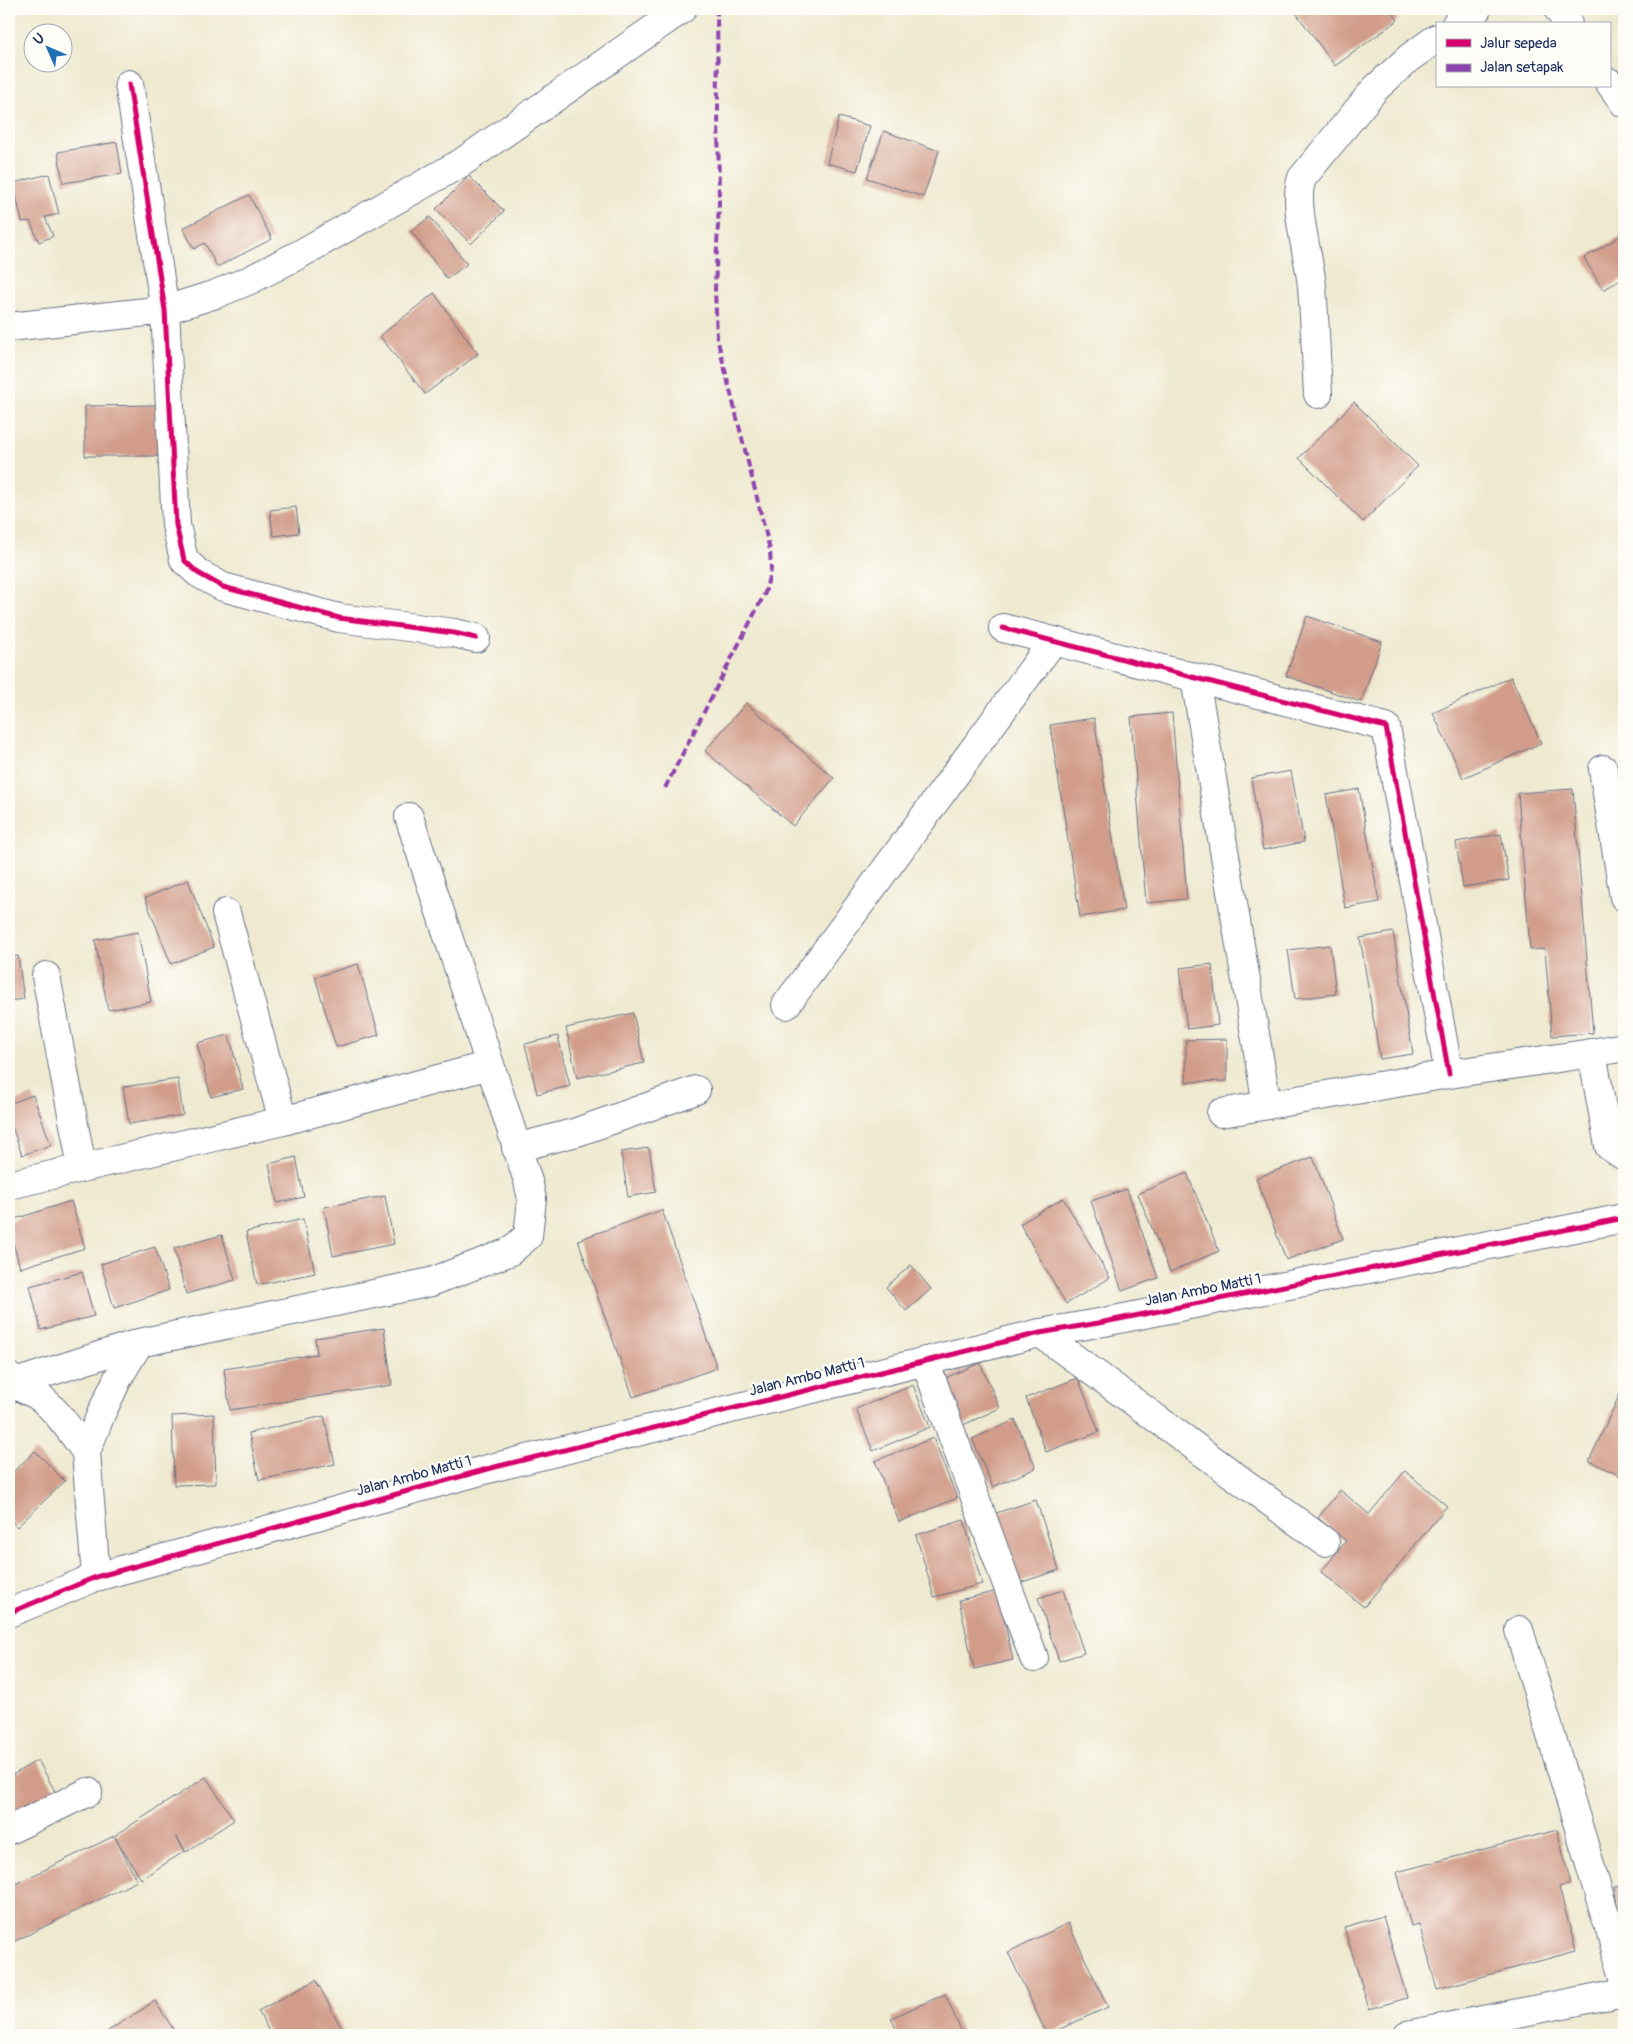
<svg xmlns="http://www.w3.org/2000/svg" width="1633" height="2044" font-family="Pangolin,sans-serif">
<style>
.building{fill:#d19c89}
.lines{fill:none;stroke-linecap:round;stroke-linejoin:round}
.minor-casing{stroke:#657086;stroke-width:30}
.minor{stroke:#fff;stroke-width:28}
.quiet{stroke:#8e44ad;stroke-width:4;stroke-dasharray:8 4;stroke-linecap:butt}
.cycleway-casing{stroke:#fdfcf7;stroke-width:8}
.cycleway{stroke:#d6006c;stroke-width:5}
.labels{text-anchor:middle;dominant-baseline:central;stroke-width:4.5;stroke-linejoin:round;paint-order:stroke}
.street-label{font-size:15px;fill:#1b2f5e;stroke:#fdfcf7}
</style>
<rect width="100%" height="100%" fill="#fdfcf7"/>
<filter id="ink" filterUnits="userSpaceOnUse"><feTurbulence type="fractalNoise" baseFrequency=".02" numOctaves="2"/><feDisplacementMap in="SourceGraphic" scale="10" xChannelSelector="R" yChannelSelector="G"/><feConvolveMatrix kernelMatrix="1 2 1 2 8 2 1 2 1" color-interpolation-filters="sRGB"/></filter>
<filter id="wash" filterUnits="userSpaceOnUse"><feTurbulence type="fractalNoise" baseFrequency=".0096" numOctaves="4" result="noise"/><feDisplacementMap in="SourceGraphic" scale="20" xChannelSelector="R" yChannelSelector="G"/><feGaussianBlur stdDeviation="1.12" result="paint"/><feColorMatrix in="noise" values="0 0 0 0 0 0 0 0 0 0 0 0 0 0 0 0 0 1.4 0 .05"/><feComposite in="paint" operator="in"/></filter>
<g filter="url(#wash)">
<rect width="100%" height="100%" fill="#eee9cf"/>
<g id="blocks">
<!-- building -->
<g class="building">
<path d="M1293 9H1390L1398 20 1335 66Z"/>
<path d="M839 117 870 126 857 171 827 163Z"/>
<path d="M884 131 939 151 923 197 867 178Z"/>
<path d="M117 142 122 174 63 183 58 152Z"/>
<path d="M49 174 59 214 45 217 53 236 39 242 30 221 22 222 13 183Z"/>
<path d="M469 176 504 211 471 244 436 209Z"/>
<path d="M249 195 272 239 217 267 205 243 194 249 183 228Z"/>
<path d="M430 217 467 264 447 279 411 231Z"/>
<path d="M1624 234V278L1603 290 1584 258Z"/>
<path d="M434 293 478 354 425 394 380 336Z"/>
<path d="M1354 402 1418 466 1363 522 1299 458Z"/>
<path d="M161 405V456H85V406Z"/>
<path d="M296 507 299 533 273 536 270 510Z"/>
<path d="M1307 616 1382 642 1361 702 1286 676Z"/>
<path d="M1511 677 1541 743 1463 778 1433 713Z"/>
<path d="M746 703 834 778 793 826 705 751Z"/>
<path d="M1172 713 1187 899 1146 903 1131 717Z"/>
<path d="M1094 718 1124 910 1080 917 1050 725Z"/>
<path d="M1291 771 1304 842 1263 850 1251 778Z"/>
<path d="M1359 789 1379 902 1345 908 1326 795Z"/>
<path d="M1573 789 1593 1033 1552 1036 1545 949 1530 950 1518 793Z"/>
<path d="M1501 834 1509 880 1463 887 1456 842Z"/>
<path d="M188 880 214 947 171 964 145 898Z"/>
<path d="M138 932 151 1002 108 1010 95 940Z"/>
<path d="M1393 932 1413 1054 1380 1059 1360 938Z"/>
<path d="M1330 945 1336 994 1295 999 1288 950Z"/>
<path d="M18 956 24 999 9 1001V957Z"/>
<path d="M358 964 379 1035 336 1047 315 977Z"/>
<path d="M1212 964 1218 1025 1187 1029 1180 968Z"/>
<path d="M633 1013 644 1063 577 1078 566 1028Z"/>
<path d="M229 1035 243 1089 211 1097 197 1043Z"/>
<path d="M558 1036 570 1086 537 1094 525 1044Z"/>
<path d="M1227 1039V1081L1186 1082V1040Z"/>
<path d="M178 1079 183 1115 129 1124 123 1087Z"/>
<path d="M33 1095 51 1145 22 1155 9 1118V1104Z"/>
<path d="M649 1148 656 1192 628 1197 621 1152Z"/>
<path d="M296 1157 304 1197 277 1203 269 1164Z"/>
<path d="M1313 1157 1343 1239 1286 1260 1256 1178Z"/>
<path d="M1187 1173 1219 1251 1170 1272 1138 1194Z"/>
<path d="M1127 1189 1158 1278 1122 1291 1091 1201Z"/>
<path d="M385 1196 394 1244 333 1256 324 1207Z"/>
<path d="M1063 1198 1110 1278 1066 1304 1020 1224Z"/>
<path d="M71 1201 85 1248 20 1268 9 1227V1221Z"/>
<path d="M662 1210 717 1368 633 1397 578 1240Z"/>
<path d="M303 1219 315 1273 257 1285 246 1232Z"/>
<path d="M222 1235 235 1280 186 1294 174 1248Z"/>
<path d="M155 1247 169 1290 114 1308 101 1264Z"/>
<path d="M911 1265 931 1289 906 1311 886 1287Z"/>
<path d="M82 1272 94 1316 41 1330 30 1286Z"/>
<path d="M384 1328 392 1385 230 1410 224 1369 317 1354 315 1338Z"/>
<path d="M980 1363 1000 1408 963 1425 943 1379Z"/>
<path d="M1078 1378 1099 1432 1046 1452 1026 1398Z"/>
<path d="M913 1385 930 1427 873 1451 856 1409Z"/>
<path d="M1624 1385V1475L1623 1477 1589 1461Z"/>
<path d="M214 1414 216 1484 174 1485 172 1416Z"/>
<path d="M324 1416 335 1464 259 1480 249 1433Z"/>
<path d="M1015 1420 1036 1468 993 1487 972 1439Z"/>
<path d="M933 1438 957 1498 899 1522 875 1461Z"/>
<path d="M35 1451 65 1481 17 1527 9 1519V1476Z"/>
<path d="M1405 1471 1447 1506 1364 1607 1321 1572 1346 1541 1318 1518 1340 1490 1369 1514Z"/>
<path d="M1036 1500 1059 1570 1016 1584 993 1514Z"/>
<path d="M964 1520 982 1584 934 1597 916 1535Z"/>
<path d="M1063 1590 1084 1653 1059 1661 1038 1598Z"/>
<path d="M998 1591 1013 1660 974 1669 959 1600Z"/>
<path d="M38 1760 57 1795 9 1821V1777Z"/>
<path d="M206 1777 234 1820 186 1852 176 1836 185 1851 141 1879 115 1837 137 1881 9 1944V1887L114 1836Z"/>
<path d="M1557 1830 1571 1884 1559 1887 1576 1951 1437 1989 1419 1924 1411 1926 1397 1872Z"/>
<path d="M1624 1885V1936H1623L1614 1887Z"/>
<path d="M1383 1916 1407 1998 1369 2009 1344 1927Z"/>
<path d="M1068 1923 1108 2007 1047 2035 1008 1952Z"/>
<path d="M316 1980 343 2031 335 2035H271L258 2011Z"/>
<path d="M945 1994 963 2035H899L891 2018Z"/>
<path d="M155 2001 177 2035H102Z"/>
</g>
</g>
</g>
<g filter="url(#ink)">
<use href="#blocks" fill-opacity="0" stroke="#657086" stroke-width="1"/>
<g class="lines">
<!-- minor casing -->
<g class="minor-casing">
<g id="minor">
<path d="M1558 9 1568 24"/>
<path d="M1456 24 1477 9"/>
<path d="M1609 82 1624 103"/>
<path d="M129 84 165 310 176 525 184 560 198 573 223 587 339 618 454 633 476 638"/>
<path d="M9 327 165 310 216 294 250 280 300 254 461 163 682 9"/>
<path d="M1318 394C1316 358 1315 323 1312 287 1310 259 1292 203 1302 178L1375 89 1409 58 1437 38"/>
<path d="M1003 628 1386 727 1449 1074"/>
<path d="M1195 678 1267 1105"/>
<path d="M1603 769 1624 897"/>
<path d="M226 913 283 1121"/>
<path d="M46 976 82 1167"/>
<path d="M786 1005 1053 641"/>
<path d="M1624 1047 1592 1053 1609 1146 1624 1156"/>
<path d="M1221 1113 1449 1074 1592 1053"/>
<path d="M516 1148 577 1132 696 1090"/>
<path d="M9 1185 283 1121 490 1065"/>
<path d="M1040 1333 1325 1542"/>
<path d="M925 1361 1034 1658"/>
<path d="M9 1377C17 1389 30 1390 41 1398 59 1413 72 1433 86 1452"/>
<path d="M9 1385 139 1343 431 1282 509 1252 528 1236 532 1199 528 1181 409 817"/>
<path d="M96 1577 86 1452 101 1414 118 1378 139 1343"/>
<path d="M9 1613 96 1577 495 1467 1040 1333 1104 1322 1624 1218"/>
<path d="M1519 1630 1624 1977"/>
<path d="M9 1830 88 1792"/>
<path d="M1407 2035 1624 1992"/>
</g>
</g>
<!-- minor -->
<use href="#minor" class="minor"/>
<!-- quiet -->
<path class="quiet" d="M665 788 765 593 771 569 770 550 717 338 715 289 719 203 717 9"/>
<!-- cycleway casing -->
<g class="cycleway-casing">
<g id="cycleway">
<path d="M129 84 165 310 176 525 184 560 198 573 223 587 339 618 454 633 476 638"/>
<path d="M1003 628 1386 727 1449 1074"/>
<path d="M9 1613 96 1577 495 1467 1040 1333 1104 1322 1624 1218"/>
</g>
</g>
<!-- cycleway -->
<use href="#cycleway" class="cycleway"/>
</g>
</g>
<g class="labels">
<!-- street labels -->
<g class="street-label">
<text transform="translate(1203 1290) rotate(-11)">Jalan Ambo Matti 1</text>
<text transform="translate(807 1377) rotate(-14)">Jalan Ambo Matti 1</text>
<text transform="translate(414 1476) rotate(-15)">Jalan Ambo Matti 1</text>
</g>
</g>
<!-- margin -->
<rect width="1633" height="2044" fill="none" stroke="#fdfcf7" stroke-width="30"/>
<!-- legend -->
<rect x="1436" y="22" width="175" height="65" fill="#fdfcf7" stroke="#a3aaba"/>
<rect x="1446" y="39" width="25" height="8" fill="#d6006c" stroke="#a3aaba"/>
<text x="1480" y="48" font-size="15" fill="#1b2f5e">Jalur sepeda</text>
<rect x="1446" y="64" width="25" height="8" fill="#8e44ad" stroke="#a3aaba"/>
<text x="1480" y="72" font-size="15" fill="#1b2f5e">Jalan setapak</text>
<!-- north arrow -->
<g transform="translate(48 48) rotate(315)"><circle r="24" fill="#fdfcf7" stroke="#a3aaba"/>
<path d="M0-4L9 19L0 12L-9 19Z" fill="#1f6fb2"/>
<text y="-8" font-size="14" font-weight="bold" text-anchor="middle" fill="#1b2f5e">U</text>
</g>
</svg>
